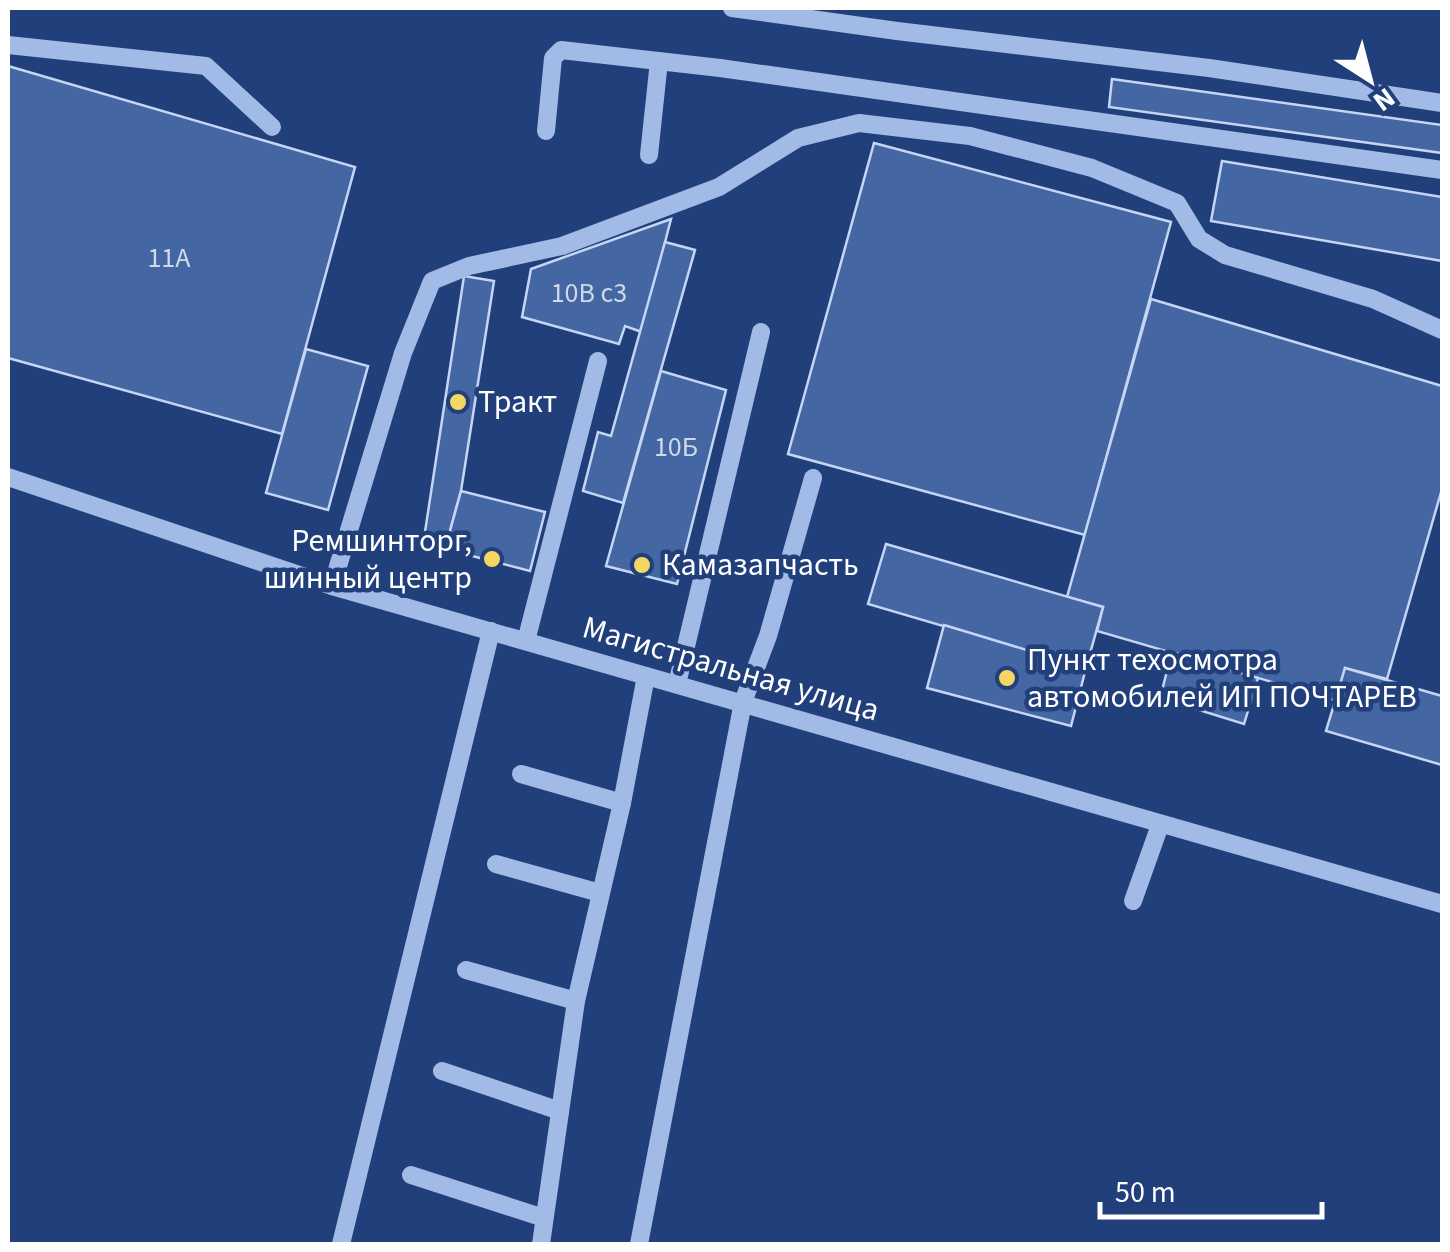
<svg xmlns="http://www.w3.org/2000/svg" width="1450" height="1252" font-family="'Source Sans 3',sans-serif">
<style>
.building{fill:#4466a3;stroke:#c5d6f5;stroke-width:2.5}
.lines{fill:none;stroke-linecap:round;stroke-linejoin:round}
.minor{stroke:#a2bae6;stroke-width:18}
.poi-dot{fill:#f4d762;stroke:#203f7b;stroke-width:4}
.labels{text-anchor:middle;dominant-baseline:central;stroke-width:9;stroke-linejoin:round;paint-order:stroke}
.number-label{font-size:28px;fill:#d0d9e8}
.poi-label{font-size:32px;fill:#fff;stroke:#203f7b;text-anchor:start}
.street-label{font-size:32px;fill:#fff;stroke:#203f7b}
</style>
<rect width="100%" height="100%" fill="#203f7b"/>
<!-- building -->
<g class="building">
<path d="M8 66 355 167 282 434 8 358Z"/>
<path d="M1112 79 1442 125V153L1109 107Z"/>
<path d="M874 143 1171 222 1085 535 788 454Z"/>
<path d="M1222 161 1442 197V261L1211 221Z"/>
<path d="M671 219 642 332 625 326 619 344 522 317 531 269Z"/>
<path d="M665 242 695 250 623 503 583 491 598 432 611 436Z"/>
<path d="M464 276 494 281 461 491 445 549 423 545Z"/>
<path d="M1151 299 1442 386V489L1387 679 1345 668 1337 701 1097 631 1103 607 1067 597Z"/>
<path d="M306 349 368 366 328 510 266 493Z"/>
<path d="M661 371 726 390 677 584 606 566Z"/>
<path d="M461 491 545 512 530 571 445 549Z"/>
<path d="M886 544 1103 607 1086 668 868 604Z"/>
<path d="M944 625 1086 668 1071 726 927 688Z"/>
<path d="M1172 652 1258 678 1244 724 1160 698Z"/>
<path d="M1345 668 1442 696V765L1326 731Z"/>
</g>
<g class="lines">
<!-- minor -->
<g class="minor">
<path d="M732 8 897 31 1209 68 1442 103"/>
<path d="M8 45 206 66 272 127"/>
<path d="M546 131 553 58 561 50 720 68 1442 170"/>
<path d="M649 155 659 61"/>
<path d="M8 477 332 586 1442 904"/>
<path d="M332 586 403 353 432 281 469 266 562 246 719 187 798 138 859 123 970 136 1092 168 1177 203 1199 239 1225 255 1373 299 1442 330"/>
<path d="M526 641 598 361"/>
<path d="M677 684 761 332"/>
<path d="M521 774 622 803"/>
<path d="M496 864 600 893"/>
<path d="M1133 901 1160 825"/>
<path d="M466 970 576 1001"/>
<path d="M442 1071 560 1111"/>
<path d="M411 1175 544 1218"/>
<path d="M341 1244 491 631"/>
<path d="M541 1244 576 1001 622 803 646 676"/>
<path d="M639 1244 743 702 768 636 813 478"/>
</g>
</g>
<!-- markers -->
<g class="poi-dot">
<circle cx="458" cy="402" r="10"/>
<circle cx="492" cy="559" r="10"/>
<circle cx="642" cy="565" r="10"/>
<circle cx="1007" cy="678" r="10"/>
</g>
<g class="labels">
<!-- number labels -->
<g class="number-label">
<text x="169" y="258">11А</text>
<text x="589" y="293">10В с3</text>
<text x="676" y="447">10Б</text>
</g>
<!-- poi labels -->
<g class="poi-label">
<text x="478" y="402">Тракт</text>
<text x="472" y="541" text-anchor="end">Ремшинторг,<tspan x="472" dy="37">шинный центр</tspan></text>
<text x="662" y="565">Камазапчасть</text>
<text x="1027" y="660">Пункт техосмотра<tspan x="1027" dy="37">автомобилей ИП ПОЧТАРЕВ</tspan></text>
</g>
<!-- street labels -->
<g class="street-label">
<text transform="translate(731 669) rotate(16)">Магистральная улица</text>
</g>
</g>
<!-- border -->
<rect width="1450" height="1252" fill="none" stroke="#ffffff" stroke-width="20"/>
<!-- north arrow -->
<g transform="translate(1370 80) rotate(144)" stroke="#203f7b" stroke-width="8" paint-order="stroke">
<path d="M0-8L18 38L0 25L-18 38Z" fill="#ffffff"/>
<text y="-15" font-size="28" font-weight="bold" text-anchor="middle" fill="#ffffff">N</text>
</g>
<!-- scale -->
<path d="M1100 1202v15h222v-15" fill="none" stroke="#ffffff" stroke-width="5"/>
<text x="1115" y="1202" font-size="30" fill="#ffffff" stroke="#203f7b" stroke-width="8" paint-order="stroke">50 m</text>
</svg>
